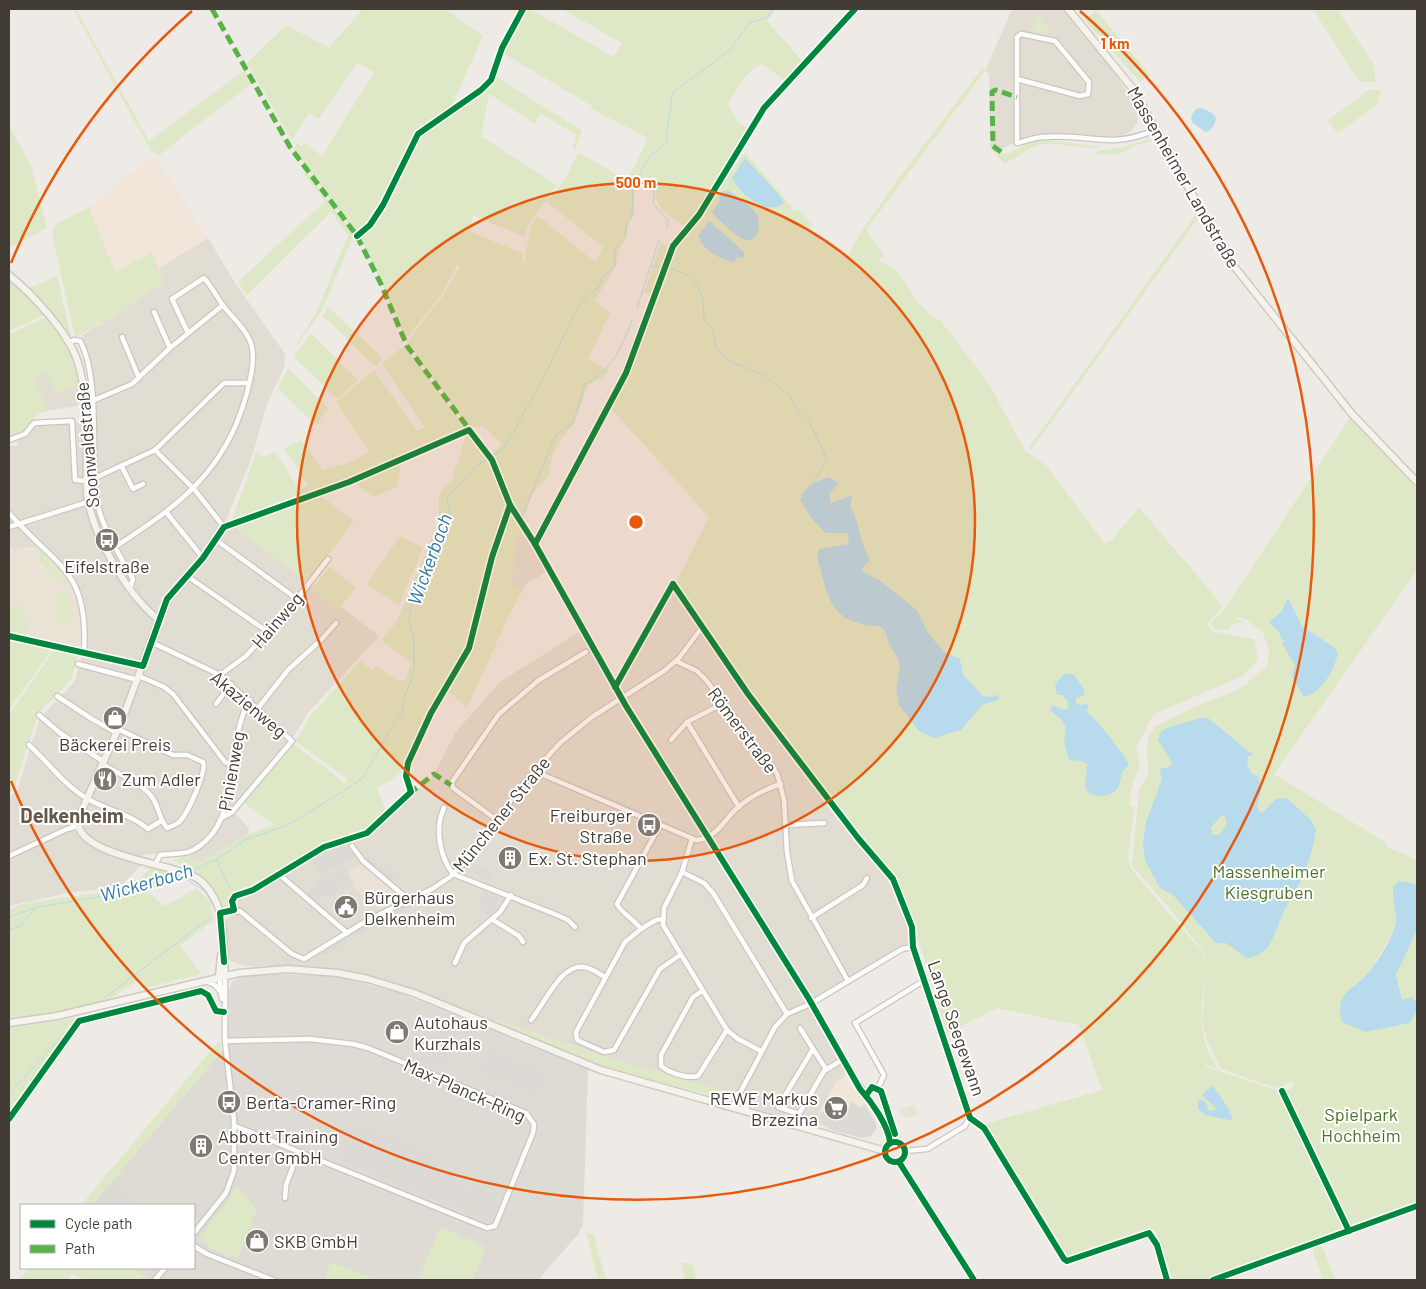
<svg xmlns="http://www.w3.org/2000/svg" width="1426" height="1289" font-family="Barlow,sans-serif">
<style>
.residential{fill:#e2ddd3}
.commercial{fill:#f1e6d9}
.industrial{fill:#dedad4}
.education{fill:#e9e2d5}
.green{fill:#dee8c6;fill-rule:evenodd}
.parking{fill:#dddad6}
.water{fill:#b7daec;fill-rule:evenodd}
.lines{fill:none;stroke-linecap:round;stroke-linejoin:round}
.stream{stroke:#b7daec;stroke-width:1}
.street-casing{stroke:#cac7c2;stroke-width:7}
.secondary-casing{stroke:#cfcabf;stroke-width:9}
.street{stroke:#fcfcfb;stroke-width:4.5}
.secondary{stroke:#f5f3ed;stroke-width:6}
.quiet{stroke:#57b346;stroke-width:5;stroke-dasharray:10 5;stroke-linecap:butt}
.cycleway-casing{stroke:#fff;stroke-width:9}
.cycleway{stroke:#00873e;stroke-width:6}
.ring{fill:none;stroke:#e8590c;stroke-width:2.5}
.labels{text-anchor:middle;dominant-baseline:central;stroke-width:4;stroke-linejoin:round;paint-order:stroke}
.street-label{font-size:18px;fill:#433c34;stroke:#fff}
.poi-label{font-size:18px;fill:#433c34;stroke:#fff;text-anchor:start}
.park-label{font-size:18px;fill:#4a7329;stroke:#fff}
.water-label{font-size:19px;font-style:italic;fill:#2e7aa4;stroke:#fff}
.quarter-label{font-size:20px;font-weight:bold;fill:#65594b;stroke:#fff}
.centre{fill:#e8590c;stroke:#fff;stroke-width:2.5}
.ring-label{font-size:15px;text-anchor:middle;font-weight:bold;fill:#e8590c;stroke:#fff;stroke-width:4;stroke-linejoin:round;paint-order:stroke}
</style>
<rect width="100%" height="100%" fill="#eeebe6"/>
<!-- residential -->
<g class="residential">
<path d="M1012 9H1065L1115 73 1133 101 1138 115 1137 124 1131 131 1114 140 1045 134 1019 140 994 153 990 146 989 74 985 71Z"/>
<path d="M208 238 236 284 285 354V365L266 407 251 460 226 520 314 587 312 590 337 611 341 607 379 636 308 713 288 745 232 810 249 828 248 834 203 861 192 862 186 850 143 855 141 865 123 884 114 888 72 892 9 906V796H11L17 790 40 718 75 681 82 655 86 656 87 632 81 591 64 564 44 546 14 550 9 547V446H17L19 440 25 437 36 425 95 422 88 359 82 335 114 317 164 281 159 268Z"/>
<path d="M46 371 56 392 79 386 81 403 77 406 47 411 34 378Z"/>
<path d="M526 534 548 571 525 585 523 590 511 585 516 539Z"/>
<path d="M675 585 804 762 896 877 918 938 807 1004 848 1074 836 1082 812 1126 757 1110 749 1105 744 1097 618 1061 498 1020 493 1021 419 991 378 978 333 969 245 966 230 961 227 952 226 920 229 916 237 914 239 898 259 890 327 848 358 839 370 832 433 776 455 733 500 682 582 630 615 691 618 689Z"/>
</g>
<!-- commercial -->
<g class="commercial">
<path d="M154 155 208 238 159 268 152 252 115 273 89 207Z"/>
<path d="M848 1074 877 1124 875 1133 868 1138 863 1139 812 1126 836 1082Z"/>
</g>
<!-- industrial -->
<path class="industrial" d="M269 974 336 976 400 993 588 1069 583 1225 579 1233 538 1280H88L72 1274 67 1280H19L30 1268H194V1205H92L221 1052 228 1047 229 989 232 982 242 976Z"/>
<!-- education -->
<g class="education">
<path d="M34 549 41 567 71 582 76 593 81 624 79 648 9 632V550Z"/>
<path d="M362 864 400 898 399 902 380 910 356 891 348 871Z"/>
<path d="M909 1105H915L918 1114 905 1118 898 1111Z"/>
</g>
<!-- green -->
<g class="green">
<path d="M73 9H76L149 141 245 70 252 83 158 156 155 152 152 153Z"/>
<path d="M363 9H446L483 36 450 109 417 133 391 190 374 218 356 234 294 150 297 143 302 146 305 143 322 156 374 72 357 63 319 119 309 113 292 140 247 63 286 25 332 49 331 45Z"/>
<path d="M525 9H530L614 57 622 43 562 9H775L767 21 803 62 785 81 762 64C747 68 737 91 728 104L738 122 749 129 698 214 686 228 661 209 656 199V188L644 175 635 186 634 213 628 226 626 238 619 251 615 268 595 300 610 313 588 359 610 371 603 377 588 385 573 425 562 437 553 453 549 474 532 495 522 523 491 455 502 444 481 424 480 428 474 427 470 430 407 342 442 297 460 267 457 266 441 295 406 339 361 237 374 223 385 206 420 134 483 91 494 75 582 131 575 150 573 149 576 135 540 113 535 124 489 94 481 136 557 185 528 225 524 237 473 215 470 231 523 254 522 261 524 263 531 225 538 216 595 262 603 247 547 202 566 178 578 152 627 181 648 138 591 109 592 106 504 54 502 52Z"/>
<path d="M1313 9H1337L1373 63 1376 82H1359Z"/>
<path d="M1096 10 1150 75 1140 82 1085 20Z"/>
<path d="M1037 14 1048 28V34L1045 36 1032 33Z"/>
<path d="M983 67 985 71 866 230 886 258H880V263L882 262 897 270 918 302 930 314 941 321 990 386 1026 452 1047 466 1105 544 1111 541 1139 507 1223 606 1208 623 1211 631 1254 639 1258 659 1243 676 1154 714 1136 748 1140 765 1131 789 1129 805 1134 808 1128 856 1131 869 1204 954 1206 960 1205 954 1171 910 1132 866 1139 791 1148 773 1147 746 1149 736 1156 726 1208 701 1228 694 1245 685 1267 666 1269 650 1263 633 1247 620 1238 617 1237 619 1244 622 1231 624 1229 630 1214 629 1211 623 1226 607 1350 418 1417 489V570L1274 774 1385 842 1387 847 1417 860V884L1412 882 1397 909 1394 931 1369 973 1346 992 1365 1032 1410 1023 1417 1010V1206L1216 1279H1173L1154 1229 1066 1258 985 1124 1102 1090 1079 1025 997 1008 947 1033 918 938 896 877 804 762 675 585 709 517 610 407 643 335 674 248 696 222 745 152 795 211 798 209 813 225 810 228 822 243 826 238 838 254 848 256 861 232 898 179ZM1205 974 1202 1023 1207 1041 1221 1069 1282 1090 1286 1082H1294L1292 1088 1282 1092 1207 1067 1204 1057 1209 1067 1218 1069C1196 1035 1201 1012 1205 974Z"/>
<path d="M1368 90H1381L1377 105 1338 133 1327 121Z"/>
<path d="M9 124 32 169 47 228 9 248Z"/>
<path d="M1149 139 1152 141 1137 145 1118 155 1095 154 1097 151 1120 148Z"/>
<path d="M1047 140 1102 147C1081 152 1060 140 1039 145 1026 148 1017 160 1004 163L994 153C1009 156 1015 150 1027 143 1032 141 1041 141 1047 140Z"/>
<path d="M307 173 354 235 321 312 291 353 317 311 348 235 331 212 247 295 238 282 325 201 304 175Z"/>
<path d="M89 207 115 272 152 252 164 281 114 317 75 337 52 234 56 224Z"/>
<path d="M1197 213 1199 217 1031 450 1029 448Z"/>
<path d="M661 242 670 249 669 252 654 294 644 293Z"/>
<path d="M57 276 71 336H68L29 288Z"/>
<path d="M9 278 44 315 9 331Z"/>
<path d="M328 307 376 352 382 360 375 366 323 316Z"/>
<path d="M46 317 71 353 79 386 56 392 46 372 34 378 47 411 38 413 23 432 9 437V334Z"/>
<path d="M311 333 358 380 337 399 294 357Z"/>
<path d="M404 346 467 429 350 479 269 508 271 511 317 493 354 521 307 582 230 524 257 451 262 457 275 452 300 490 308 485 284 449 301 440 323 470 348 463 370 452 336 402 374 370 417 431 424 427 382 364Z"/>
<path d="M288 368 328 408 316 425 278 388Z"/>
<path d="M467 433 490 462 507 502 463 659 429 713 404 769 390 781 377 787 385 809 365 829 360 830 361 834 328 844 260 884 238 892 232 898V907L224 906 212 886 201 875 173 860 188 855 192 862 203 861 248 834 274 825 243 802 294 744 341 780 343 784 347 782 345 777 295 741 311 715 360 661 372 670 376 666 398 681 405 680 411 663 381 640 395 624 406 600 439 520V496L443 488 451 481Z"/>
<path d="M402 461 397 487 374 497 352 482Z"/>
<path d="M510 510 526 533 516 540 511 585 523 590 511 611 467 708 447 691 473 643 495 556Z"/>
<path d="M400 536 423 548 399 605 367 584Z"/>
<path d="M39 547 61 567 71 582C50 582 41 566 34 549Z"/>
<path d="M330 567 356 588 337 611 311 590Z"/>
<rect x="55" y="595" width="15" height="27"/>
<path d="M23 606 28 634 9 630V607Z"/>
<path d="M9 639 49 648 50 652 9 710Z"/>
<path d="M55 649 78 654 71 680 38 714 14 788 9 794V715Z"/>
<path d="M148 865 175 874 177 880 145 890 165 906 197 888 210 902 214 920 180 946 201 974 146 988 140 979 109 999 46 1015 9 1019V909L26 903 119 890 128 885 132 879 138 881 149 869 144 868Z"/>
<path d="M1417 930V1004V1002L1402 1000 1396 975Z"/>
<path d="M79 1018 9 1115V1028Z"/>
<path d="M498 1020 618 1061 733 1093 724 1099 605 1067 493 1021Z"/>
<path d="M218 1042H221V1052L92 1205H81Z"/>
<path d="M236 1185 257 1210 237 1259 210 1248 199 1237 230 1198Z"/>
<path d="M440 1227 487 1247 473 1280H426L419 1278Z"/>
<path d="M586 1232 594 1235 606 1280H598Z"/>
<path d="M1321 1242 1335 1280H1323L1311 1246Z"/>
<path d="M331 1262 377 1280H324Z"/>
<path d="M681 1262 693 1265 696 1280H685Z"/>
<path d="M30 1268H135L150 1280H88L72 1274 67 1280H19Z"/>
</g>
<!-- parking -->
<g class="parking">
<path d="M583 787 637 808 642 811 640 815 582 790Z"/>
<path d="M347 846 355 857 320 876 311 858 324 851Z"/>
<path d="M367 854 396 878 393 882 364 858Z"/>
<path d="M345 866 350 881 341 886 332 897 324 895 317 901 307 894 318 881Z"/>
<path d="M481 867 495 873 491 882 472 874Z"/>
<path d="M482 890 499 896 493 916 489 919 478 905Z"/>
<path d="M431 892 433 895 412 907 371 926 325 955 323 952 369 922Z"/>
<path d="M427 1016 460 1029 443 1072 410 1059Z"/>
<path d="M490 1049 549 1072 539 1096 480 1073Z"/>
<path d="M852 1101 860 1108 865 1104 874 1119 877 1128 871 1136 862 1138 831 1130 816 1121 822 1111 841 1121Z"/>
<path d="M355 1121 435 1153 430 1165 470 1181 467 1192 471 1193 474 1185 498 1195 491 1220 340 1159Z"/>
<path d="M478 1174 502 1184 499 1191 475 1182Z"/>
<path d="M112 1183 139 1205H93Z"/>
</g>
<!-- water -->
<g class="water">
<path d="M1202 108 1212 113 1216 118C1215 125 1212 131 1205 132L1192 122 1191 116 1196 109Z"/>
<path d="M745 158 780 196 784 203C767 217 740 194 732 178Z"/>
<path d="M728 190C736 196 748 203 755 212 763 222 759 248 741 238 731 233 721 221 712 213L720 200 719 196 723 191Z"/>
<path d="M709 221 744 252 745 258 738 257 733 262C719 259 703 250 698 236Z"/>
<path d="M829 477 839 483 830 493V503L853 495 850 505C860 523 859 542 870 560L861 570 879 580 917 610 928 633 944 652 960 659 963 675 983 696 994 697 999 694 998 700 982 705 961 730 934 738 919 731 899 705 896 689 900 668 898 659 890 646 885 631 880 626C842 625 830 610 822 575 820 564 815 560 819 549L849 544 847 533H826L813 520 800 500C805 485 815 482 829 477Z"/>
<path d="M1288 598 1302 626 1335 648 1338 653C1334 671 1322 692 1304 697L1292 677 1295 665 1282 643 1284 641 1280 636V633L1269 622 1281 612Z"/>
<path d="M1065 673 1074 675 1084 689V695L1076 698V703L1080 705 1088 704 1087 712C1095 718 1127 757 1129 766L1123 770C1121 775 1120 784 1117 789 1111 798 1090 799 1086 788 1084 782 1088 771 1087 764L1082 761 1069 760 1064 742 1066 728 1062 720 1050 710 1053 705 1063 710 1069 708 1067 700 1062 695H1057L1055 684Z"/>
<path d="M1200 718H1208L1253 755 1248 756 1247 762 1251 773 1259 777 1261 791 1257 807 1261 814 1276 799 1286 798 1310 819 1316 830C1313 848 1308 866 1300 882 1295 892 1288 902 1283 913 1274 932 1272 955 1247 958L1226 943H1216L1173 895 1160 888 1145 860 1143 842 1146 822 1162 779 1159 768H1166L1173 764 1158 740 1161 731C1174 724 1186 723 1200 718ZM1221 816H1225L1227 824 1220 834 1212 835 1211 827Z"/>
<path d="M1399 881 1417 884V930L1396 975 1402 1000 1411 997 1417 1002V1010L1410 1023 1365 1032 1342 1022C1334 991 1353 991 1369 972 1378 961 1390 942 1394 929 1399 913 1392 902 1393 887Z"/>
<path d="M1211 1086C1217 1089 1233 1114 1233 1121L1205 1115 1198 1109V1100L1205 1101 1209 1111 1215 1110V1107L1202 1095Z"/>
</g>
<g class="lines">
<!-- stream -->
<g class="stream">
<path d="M641 175C651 185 657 189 653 203L668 221 667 228"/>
<path d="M652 266 663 267"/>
<path d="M666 268C698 273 704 290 704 320L713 329 716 349 732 362 762 374 789 395 799 413 809 421 827 459 813 483"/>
<path d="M637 308 659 240"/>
<path d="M522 516 556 435 573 423 586 383C612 372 622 345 632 321"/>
<path d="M217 860 230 889"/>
<path d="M188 872 217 859 245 840 290 824 350 787 364 777 396 719 403 713V701L414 673V639L409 622 412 600 450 515 447 498 476 466 500 451 508 442 547 371 574 314 585 298 599 287 603 277 615 266V248L625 237 626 226 632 214 633 186 649 157 667 142C666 125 672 111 672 93L729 51 749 23 768 17 773 9"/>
<path d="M181 876 205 891 215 909"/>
<path d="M9 917 34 908 115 894 182 874"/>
<path d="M9 930 21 926 34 909"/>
<path d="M103 999 211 917"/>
<path d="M9 1094 73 1025"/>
</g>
<!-- street casing -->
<g class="street-casing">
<g id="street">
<path d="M1017 79 1080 96 1088 94 1089 82 1055 41 1021 34 1017 37V143C1026 141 1035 137 1044 137 1089 133 1109 150 1155 130"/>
<path d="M154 312 170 348"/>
<path d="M122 337 139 378"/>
<path d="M68 343 74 340 80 341C100 377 91 454 96 496 100 525 119 554 133 579L130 588"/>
<path d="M92 401 132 384 170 348 223 305"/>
<path d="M9 440 25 434 34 423 72 421 75 480 87 481"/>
<path d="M155 450 194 489 224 527 203 558 170 595 159 620"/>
<path d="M122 467 133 489 143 484"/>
<path d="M95 478 155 450 224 383H249"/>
<path d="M166 512 203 558"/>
<path d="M9 513C57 568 89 569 84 653"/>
<path d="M9 527 88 502"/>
<path d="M216 540 297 599"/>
<path d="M115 547C178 506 225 472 246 396 250 381 255 362 252 347 248 330 231 317 222 304 216 295 211 286 204 278L172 299 188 333"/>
<path d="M187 576 268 632"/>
<path d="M9 636 143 666"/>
<path d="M151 642 220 675 292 741 231 813 223 817"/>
<path d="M676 661 697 671 706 680 777 773 784 800 787 852 792 881 848 981"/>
<path d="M78 664 138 680"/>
<path d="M220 675 246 656 297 599 328 559"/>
<path d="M139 676 164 687 173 694 225 762 231 765"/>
<path d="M57 696 92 719 117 733"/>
<path d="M216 704 231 684"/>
<path d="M258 708 288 670 321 640 336 623"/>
<path d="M39 715 60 733 104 762"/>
<path d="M687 722 739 807"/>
<path d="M671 740 687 722 724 703"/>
<path d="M29 745C48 762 64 785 86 798 106 810 131 814 148 829L161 821"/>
<path d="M102 764C118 774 145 784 154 800 159 810 160 820 167 828 170 827 175 825 178 823 187 816 207 771 203 762L187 755H173L118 729"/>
<path d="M534 771 696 840C716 839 724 820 737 808 750 797 765 789 781 784"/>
<path d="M444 808C434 828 440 857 453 874"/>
<path d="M497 820 453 788 452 782 499 714 539 680 586 652"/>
<path d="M786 825 824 823"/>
<path d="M692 839 682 872 664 908 663 925 727 1030 738 1039 761 1051"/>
<path d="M352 846 363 861 410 901"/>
<path d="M9 856 67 829 78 826"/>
<path d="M156 863 160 855C170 853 181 855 191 851 245 825 222 746 250 700"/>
<path d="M682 872 704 883 713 893 787 1014"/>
<path d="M453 874 557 915 568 920 575 927"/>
<path d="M281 876 347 933"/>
<path d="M220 913 240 911 292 954 304 959 368 920 432 889 450 877 471 856 523 784 560 743 592 717 664 671 679 658 700 630"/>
<path d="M811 918 863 885 867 878"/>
<path d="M662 919 656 920 641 929 625 942 576 1032 577 1040 604 1052 614 1050 660 969 680 955"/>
<path d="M493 920 519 936 523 942"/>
<path d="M641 929C635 920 619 911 617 904L660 825"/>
<path d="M455 963 464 943 500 912 511 895"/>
<path d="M219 976 222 999"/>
<path d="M206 981 215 985 220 991"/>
<path d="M702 991 693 997 661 1055V1066C669 1073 688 1079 698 1076L727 1030"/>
<path d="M531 1020C544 1005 561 963 584 967 592 968 599 974 605 977"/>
<path d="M800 1028 813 1049 778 1107 799 1114 824 1071 842 1060C855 1080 889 1122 890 1143"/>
<path d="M225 1041 310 1039 353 1044 368 1048 526 1113 534 1124 533 1133 495 1226 487 1228 235 1126"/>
<path d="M813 1049 826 1069"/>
<path d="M878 1088 884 1075 855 1023 925 980"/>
<path d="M738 1093 748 1111"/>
<path d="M867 1094 872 1087 881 1091 898 1143"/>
<path d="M733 1106 775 1027 787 1014 810 1004 902 949 913 947 970 1116 965 1126 927 1149 905 1151"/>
<path d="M285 1198 286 1185 298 1153"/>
<path d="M194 1233 226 1193 234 1171V1120L225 1041V976"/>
<path d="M194 1246 207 1254 273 1280"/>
<path d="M155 1280 165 1268"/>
</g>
</g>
<!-- secondary casing -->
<g class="secondary-casing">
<g id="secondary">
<path d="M1068 9 1133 89 1229 260 1352 414 1417 482"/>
<path d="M9 275C32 294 65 329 76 357 90 393 86 455 87 494 92 534 127 595 159 620L122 720 78 819C73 854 168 864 191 875 201 879 208 887 213 896 226 916 223 952 225 975"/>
<path d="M219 976 221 955"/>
<path d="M9 1023 57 1016 239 973 288 969 338 973 368 979 414 993 601 1070 885 1151"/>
<circle cx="895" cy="1152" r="10"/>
<path d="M899 1162 974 1280"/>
</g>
</g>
<!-- street -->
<use href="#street" class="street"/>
<!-- secondary -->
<use href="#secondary" class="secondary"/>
<!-- quiet -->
<g class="quiet">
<path d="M212 9 290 147 357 236 381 284 407 346 472 433"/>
<path d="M1001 152 993 146 992 92 995 90 1017 97"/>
<path d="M409 794 434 774 451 785"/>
</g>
<!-- cycleway casing -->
<g class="cycleway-casing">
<g id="cycleway">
<path d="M357 236 370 225 383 205 418 134 481 90 491 80 502 48 523 9"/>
<path d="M535 544 626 373 673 246 699 215 764 108 855 9"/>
<path d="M673 584 748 694 858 838 893 879 912 927 913 947 970 1118 984 1128 1064 1259 1067 1261 1149 1233 1157 1245 1167 1280"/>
<path d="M9 636 143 666 167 599 203 558 224 527 349 482 469 430 492 460 510 505 535 544 626 706 809 999 860 1089C871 1101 889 1126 890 1143"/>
<path d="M615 687 673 584"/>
<path d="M224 962 220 913 234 910 232 901 235 896 253 890 324 847 367 833 411 792 406 776 408 763 431 713 469 648 492 557 510 505"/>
<path d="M1282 1091 1349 1231"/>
<path d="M867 1094 872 1087 881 1091 895 1134"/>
<path d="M9 1119 79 1021 201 991 208 995 216 1011 224 1012"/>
<circle cx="895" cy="1152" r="10"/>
<path d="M899 1162 974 1280"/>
<path d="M1213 1280 1417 1206"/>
</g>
</g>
<!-- cycleway -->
<use href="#cycleway" class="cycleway"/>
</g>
<!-- distance rings -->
<circle cx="636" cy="522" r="339" fill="#e8590c" fill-opacity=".12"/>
<g class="ring">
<circle cx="636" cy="522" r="339"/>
<path d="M11 263A677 677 0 0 1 192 11M1080 11A677 677 0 1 1 11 781"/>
</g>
<!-- icons -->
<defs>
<g id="bus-disc" transform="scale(1.25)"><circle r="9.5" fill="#7f7972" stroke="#fff"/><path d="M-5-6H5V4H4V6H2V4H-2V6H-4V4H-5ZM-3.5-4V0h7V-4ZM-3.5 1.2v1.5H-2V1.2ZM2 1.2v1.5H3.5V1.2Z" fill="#fff"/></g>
<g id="shop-disc" transform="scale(1.25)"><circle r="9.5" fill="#7f7972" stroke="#fff"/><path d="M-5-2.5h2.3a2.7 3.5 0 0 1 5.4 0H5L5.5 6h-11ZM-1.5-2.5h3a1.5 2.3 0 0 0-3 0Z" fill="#fff"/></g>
<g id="restaurant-disc" transform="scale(1.25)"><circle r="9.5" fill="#7f7972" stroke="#fff"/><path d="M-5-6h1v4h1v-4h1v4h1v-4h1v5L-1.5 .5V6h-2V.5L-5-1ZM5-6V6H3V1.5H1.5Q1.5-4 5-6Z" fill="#fff"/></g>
<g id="building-disc" transform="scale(1.25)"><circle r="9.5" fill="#7f7972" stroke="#fff"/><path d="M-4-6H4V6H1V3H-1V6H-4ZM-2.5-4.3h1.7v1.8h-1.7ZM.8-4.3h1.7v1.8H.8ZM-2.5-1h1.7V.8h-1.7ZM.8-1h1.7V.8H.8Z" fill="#fff"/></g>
<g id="civic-disc" transform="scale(1.25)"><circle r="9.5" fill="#7f7972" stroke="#fff"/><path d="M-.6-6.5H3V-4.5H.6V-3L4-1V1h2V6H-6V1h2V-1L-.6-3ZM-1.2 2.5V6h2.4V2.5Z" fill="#fff"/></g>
<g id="supermarket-disc" transform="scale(1.25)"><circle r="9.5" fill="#7f7972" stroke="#fff"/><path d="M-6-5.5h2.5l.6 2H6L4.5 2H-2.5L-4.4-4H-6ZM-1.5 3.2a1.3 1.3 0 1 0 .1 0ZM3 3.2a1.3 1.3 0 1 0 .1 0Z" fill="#fff"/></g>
</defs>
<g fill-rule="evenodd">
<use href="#bus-disc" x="107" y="540"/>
<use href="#shop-disc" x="115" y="718"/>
<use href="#restaurant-disc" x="105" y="779"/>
<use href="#bus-disc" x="649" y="825"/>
<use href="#building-disc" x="510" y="858"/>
<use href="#civic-disc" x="346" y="907"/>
<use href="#shop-disc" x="397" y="1032"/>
<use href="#bus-disc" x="229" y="1102"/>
<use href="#supermarket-disc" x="836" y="1108"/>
<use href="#building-disc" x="201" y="1146"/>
<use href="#shop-disc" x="257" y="1241"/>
</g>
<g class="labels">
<!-- street labels -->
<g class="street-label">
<text transform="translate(1184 177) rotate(60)">Massenheimer Landstraße</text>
<text transform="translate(87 445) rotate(-95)">Soonwaldstraße</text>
<text transform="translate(277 620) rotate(-49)">Hainweg</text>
<text transform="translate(249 704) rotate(40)">Akazienweg</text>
<text transform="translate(743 730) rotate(53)">Römerstraße</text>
<text transform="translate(231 771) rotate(-80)">Pinienweg</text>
<text transform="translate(501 814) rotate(-51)">Münchener Straße</text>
<text transform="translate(957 1028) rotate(71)">Lange Seegewann</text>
<text transform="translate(465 1090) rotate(24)">Max-Planck-Ring</text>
</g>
<!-- poi labels -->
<g class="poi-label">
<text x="107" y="566" text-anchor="middle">Eifelstraße</text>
<text x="115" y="744" text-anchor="middle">Bäckerei Preis</text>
<text x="122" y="779">Zum Adler</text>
<text x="632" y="815" text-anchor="end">Freiburger<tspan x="632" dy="21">Straße</tspan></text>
<text x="528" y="858">Ex. St. Stephan</text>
<text x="364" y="897">Bürgerhaus<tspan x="364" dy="21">Delkenheim</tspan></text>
<text x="414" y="1022">Autohaus<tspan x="414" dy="21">Kurzhals</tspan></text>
<text x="818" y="1098" text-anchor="end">REWE Markus<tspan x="818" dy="21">Brzezina</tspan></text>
<text x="246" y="1102">Berta-Cramer-Ring</text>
<text x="218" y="1136">Abbott Training<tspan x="218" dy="21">Center GmbH</tspan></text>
<text x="274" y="1241">SKB GmbH</text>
</g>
<!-- park labels -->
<g class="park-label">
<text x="1269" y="871">Massenheimer<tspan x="1269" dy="21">Kiesgruben</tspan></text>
<text x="1361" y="1114">Spielpark<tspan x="1361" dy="21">Hochheim</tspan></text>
</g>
<!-- water labels -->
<g class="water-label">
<text transform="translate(429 559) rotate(-70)">Wickerbach</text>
<text transform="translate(146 882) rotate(-16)">Wickerbach</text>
</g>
<!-- quarter labels -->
<g class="quarter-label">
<text x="72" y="815">Delkenheim</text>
</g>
</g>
<circle cx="636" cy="522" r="8" class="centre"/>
<g class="ring-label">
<text x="1115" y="49">1 km</text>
<text x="636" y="188">500 m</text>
</g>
<!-- border -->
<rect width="1426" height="1289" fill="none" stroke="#433c34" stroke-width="20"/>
<!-- legend -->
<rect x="20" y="1204" width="175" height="65" fill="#ffffff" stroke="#b4b1ae"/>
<rect x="30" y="1220" width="25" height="8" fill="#00873e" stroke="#b4b1ae"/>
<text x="65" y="1229" font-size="15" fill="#433c34">Cycle path</text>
<rect x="30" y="1245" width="25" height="8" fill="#57b346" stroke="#b4b1ae"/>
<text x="65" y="1254" font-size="15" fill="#433c34">Path</text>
</svg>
